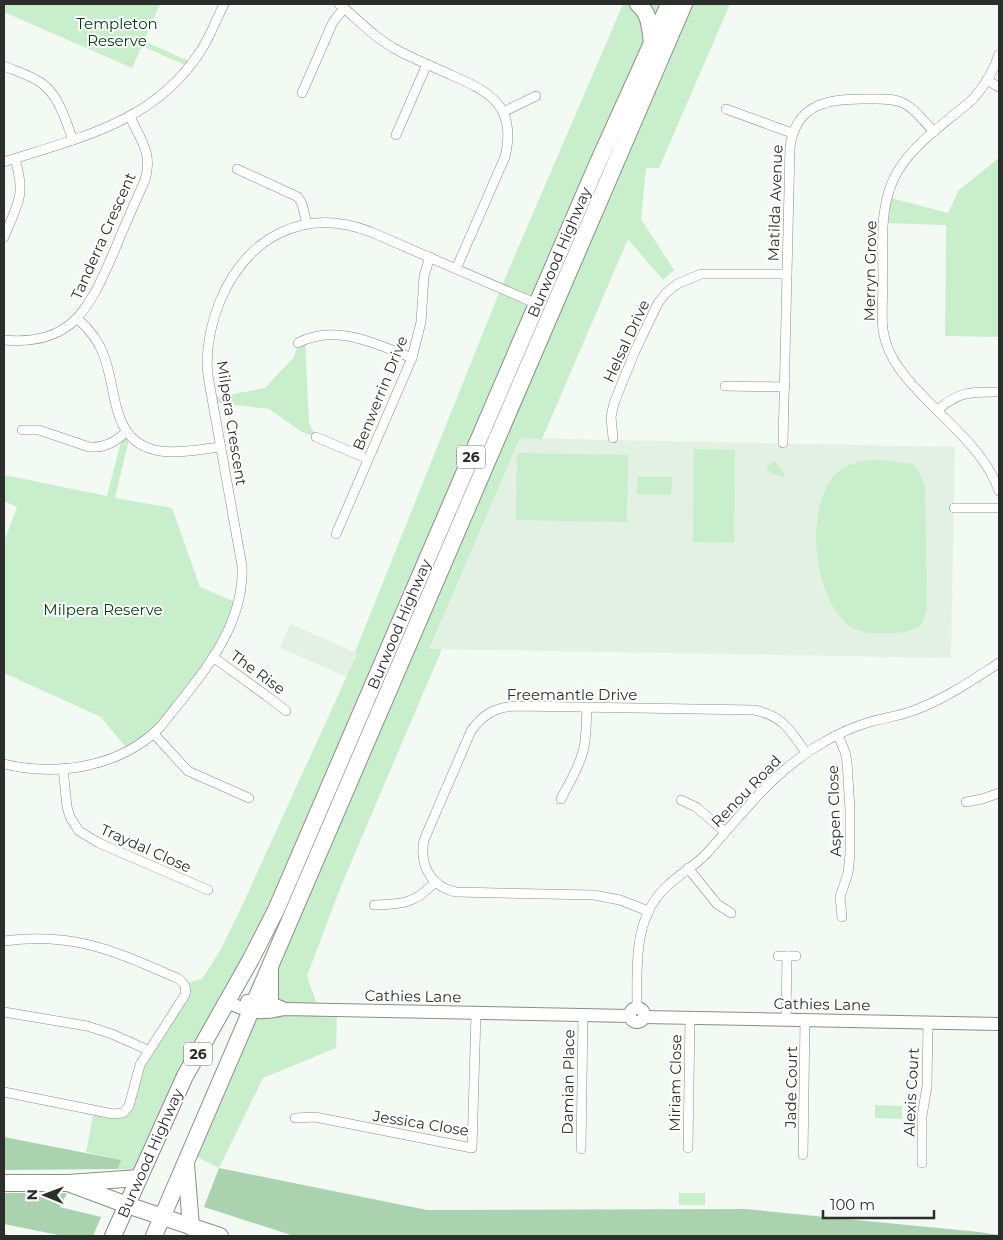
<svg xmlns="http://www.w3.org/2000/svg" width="1003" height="1240" font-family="Montserrat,sans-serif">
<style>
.built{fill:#e3f1e4}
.green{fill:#c8eecb}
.forest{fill:#aad2ae}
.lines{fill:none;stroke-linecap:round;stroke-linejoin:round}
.street-casing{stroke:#898f89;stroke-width:10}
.secondary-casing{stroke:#898f89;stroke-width:14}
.highway-casing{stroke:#898f89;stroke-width:18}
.street{stroke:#fff;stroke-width:9}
.secondary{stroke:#fff;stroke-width:12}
.highway{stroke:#fff;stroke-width:16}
.labels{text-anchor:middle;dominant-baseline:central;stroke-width:4;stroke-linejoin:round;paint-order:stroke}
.shield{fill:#fff;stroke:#6b6d6b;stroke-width:1}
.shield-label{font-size:14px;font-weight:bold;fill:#2c2e2c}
.park-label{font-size:15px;fill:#014113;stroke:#fff}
.street-label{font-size:15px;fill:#2c2e2c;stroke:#fff}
</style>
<rect width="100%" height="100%" fill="#f3faf3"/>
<!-- built -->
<g class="built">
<path d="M520 438 955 447 951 658 429 649Z"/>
<path d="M290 624 357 653 347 677 280 648Z"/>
</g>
<!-- green -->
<g class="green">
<path d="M4 4H160L144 41 193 63 189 67 142 46 132 68 4 12Z"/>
<path d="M623 4H669L290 876 143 1170 118 1169 120 1160 86 1152 94 1110 123 1113 138 1072 184 995V984L202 979 220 951 241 908 357 654 355 652 501 288Z"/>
<path d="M684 4H730L659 168H646L641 219 674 270 663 280 628 239 542 439 520 438 429 649H442L341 886 307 976 319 1010 337 1011 336 1048 263 1078 219 1168 189 1153 250 1012 272 1003 273 978Z"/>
<path d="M999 158V337L945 336 946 225 884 223 887 197 948 213 959 190Z"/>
<path d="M305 340 309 423 316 437 302 432 269 409 213 402 212 398 265 388 294 357 298 343Z"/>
<path d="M123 434 130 435 115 498 172 508 200 587 238 603 228 631 161 726 128 750 101 717 4 673V542L17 507 4 501V475L107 496Z"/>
<path d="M694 449 735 450 734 543 693 542Z"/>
<path d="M517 453 628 455 627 522 516 520Z"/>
<path d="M880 460 913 464 917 468 925 486 927 610 922 624C911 633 900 633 886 633 875 633 863 634 853 628 812 603 802 501 840 470 852 461 867 460 880 460Z"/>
<path d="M775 461 785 476V478L767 471V467Z"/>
<path d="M638 477H672L671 495 637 494Z"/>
<path d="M875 1105 902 1106V1119L875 1118Z"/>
<rect x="679" y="1193" width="26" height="12"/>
</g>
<!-- forest -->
<g class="forest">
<path d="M4 1137 121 1160 118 1169 4 1170Z"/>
<path d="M219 1168 427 1210 745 1209 979 1232 999 1235V1236H294L204 1207Z"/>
<path d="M4 1193H67L60 1207 101 1217 93 1236H63L4 1224Z"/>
</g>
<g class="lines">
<!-- street casing -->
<g class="street-casing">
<g id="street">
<path d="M339 4C359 20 375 39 399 51 416 60 434 67 451 75 491 92 517 107 505 157L456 269"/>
<path d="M999 54C994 72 985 85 973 99 948 121 917 141 899 169 878 202 883 244 883 281 883 297 881 314 883 330 885 345 892 359 901 371 931 411 983 444 999 491"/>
<path d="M4 66C16 71 29 75 40 82 59 95 65 119 73 140"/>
<path d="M988 81 999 87"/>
<path d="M302 93 333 22 344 8"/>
<path d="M726 109 792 133"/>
<path d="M503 112 536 96"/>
<path d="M396 135 427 64"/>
<path d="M4 162C78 138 154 123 200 52 210 37 216 20 224 4"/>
<path d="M237 169 298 197 302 204 307 224"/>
<path d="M4 237C18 203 26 196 15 159"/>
<path d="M78 319C89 329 99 341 104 356 118 392 110 443 160 451 179 454 201 449 221 447"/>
<path d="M4 340C72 346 89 309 113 254 123 229 134 205 145 180 153 154 141 140 130 117"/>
<path d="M298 343C335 323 377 344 412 358"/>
<path d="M725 386 785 387"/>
<path d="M937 410C961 391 969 392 999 392"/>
<path d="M22 430H39L89 447C105 448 115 442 126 432"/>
<path d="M316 437 368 459"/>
<path d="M613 438 611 417 614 403 635 351 658 303 666 293 677 284 701 274H787"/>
<path d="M783 443 790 147C796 102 831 98 869 99 880 99 893 98 903 103 916 109 924 122 934 132"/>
<path d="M954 508H999"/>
<path d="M336 534 412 358 421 322 424 276 430 257"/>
<path d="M213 657 275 702 286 711"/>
<path d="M154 734 188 771 249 798"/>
<path d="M838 735 845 752 847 762 850 810V855L848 873 840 897 842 917"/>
<path d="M4 764C57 777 122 767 161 726 197 680 245 629 242 566L208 376C205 349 210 326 220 301 247 237 304 206 371 232L537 304"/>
<path d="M63 768 67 807 70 817 79 831 99 843 208 890"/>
<path d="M561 799C569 783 579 768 583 751 587 737 586 722 587 707"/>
<path d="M681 800 696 807 725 832"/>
<path d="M966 802 982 799 999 793"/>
<path d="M688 868 717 904 731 913"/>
<path d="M374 905C402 904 415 904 435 882"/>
<path d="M648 911 620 900 594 895 456 892C431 887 419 865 424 840L471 731C483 714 496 707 516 706L754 710C782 715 791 731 806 753"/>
<path d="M4 941C75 932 114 951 177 978 184 982 187 987 185 995L140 1065 129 1106 123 1113 113 1114 4 1092"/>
<path d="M778 956H796"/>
<path d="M637 1008C637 965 633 919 666 887 679 874 695 866 707 853 746 810 773 771 824 742 839 733 856 726 873 721 889 717 905 715 920 708 948 697 974 679 999 663"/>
<path d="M4 1012 87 1026 112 1034 148 1050"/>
<path d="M786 1020 787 956"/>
<path d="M295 1118 315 1117 472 1148 476 1014"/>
<path d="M688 1148 690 1018"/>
<path d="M581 1149 583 1016"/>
<path d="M803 1155 805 1020"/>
<path d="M922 1163V1116L927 1086 928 1023"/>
</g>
</g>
<!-- secondary casing -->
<g class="secondary-casing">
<g id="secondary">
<path d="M247 1001C261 999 273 1004 285 1009"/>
<path d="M227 1002C252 1013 258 1015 285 1009L630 1016"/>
<path d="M272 1003V964"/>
<circle cx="637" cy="1015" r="7"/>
<path d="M644 1017 999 1024"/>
</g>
</g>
<!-- highway casing -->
<g class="highway-casing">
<g id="highway">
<path d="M638 4C650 13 650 29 652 43"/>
<path d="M186 1164 191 1227"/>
<path d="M4 1183H68L139 1178"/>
<path d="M68 1183 127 1205 220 1236"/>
<path d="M113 1236 185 1076 251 959 276 910 596 167 652 43 669 4"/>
<path d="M154 1236 684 4"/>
</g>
</g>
<!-- street -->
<use href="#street" class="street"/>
<!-- secondary -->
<use href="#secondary" class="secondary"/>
<!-- highway -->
<use href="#highway" class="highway"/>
</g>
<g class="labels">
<!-- shield labels -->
<g class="shield">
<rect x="457" y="445.5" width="28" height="23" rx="4"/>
<rect x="184" y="1042.5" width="28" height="23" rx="4"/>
</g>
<g class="shield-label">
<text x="471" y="457">26</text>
<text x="198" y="1054">26</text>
</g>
<!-- park labels -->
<g class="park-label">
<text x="117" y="23">Templeton<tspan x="117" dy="17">Reserve</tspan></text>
<text x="103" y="609">Milpera Reserve</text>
</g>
<!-- street labels -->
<g class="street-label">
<text transform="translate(775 203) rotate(-88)">Matilda Avenue</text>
<text transform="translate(103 236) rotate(-66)">Tanderra Crescent</text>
<text transform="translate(559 252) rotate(-67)">Burwood Highway</text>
<text transform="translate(870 271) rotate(-89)">Merryn Grove</text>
<text transform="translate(626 341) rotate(-65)">Helsal Drive</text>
<text transform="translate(380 393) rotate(-68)">Benwerrin Drive</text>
<text transform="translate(232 423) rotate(81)">Milpera Crescent</text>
<text transform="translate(399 624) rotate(-67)">Burwood Highway</text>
<text transform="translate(258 672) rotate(36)">The Rise</text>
<text x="572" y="694">Freemantle Drive</text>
<text transform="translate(746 791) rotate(-46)">Renou Road</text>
<text transform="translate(834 811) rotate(-92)">Aspen Close</text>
<text transform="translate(146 848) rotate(24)">Traydal Close</text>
<text transform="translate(413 996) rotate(1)">Cathies Lane</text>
<text transform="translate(822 1004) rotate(1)">Cathies Lane</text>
<text transform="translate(568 1082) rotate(-89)">Damian Place</text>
<text transform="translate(675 1083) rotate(-89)">Miriam Close</text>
<text transform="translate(791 1087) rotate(-89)">Jade Court</text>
<text transform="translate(911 1092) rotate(-87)">Alexis Court</text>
<text transform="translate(421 1123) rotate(9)">Jessica Close</text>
<text transform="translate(150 1153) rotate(-66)">Burwood Highway</text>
</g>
</g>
<!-- border -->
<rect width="1003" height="1240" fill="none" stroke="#2c2e2c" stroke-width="10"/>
<!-- north arrow -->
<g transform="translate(45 1195) rotate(271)" stroke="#ffffff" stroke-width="4" paint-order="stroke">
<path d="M0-4L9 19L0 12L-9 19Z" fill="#2c2e2c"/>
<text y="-8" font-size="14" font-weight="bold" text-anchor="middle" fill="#2c2e2c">N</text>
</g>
<!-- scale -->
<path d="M823 1210v8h111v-8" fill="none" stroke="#2c2e2c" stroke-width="2.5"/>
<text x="830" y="1210" font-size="15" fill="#2c2e2c" stroke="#ffffff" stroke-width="4" paint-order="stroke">100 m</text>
</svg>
